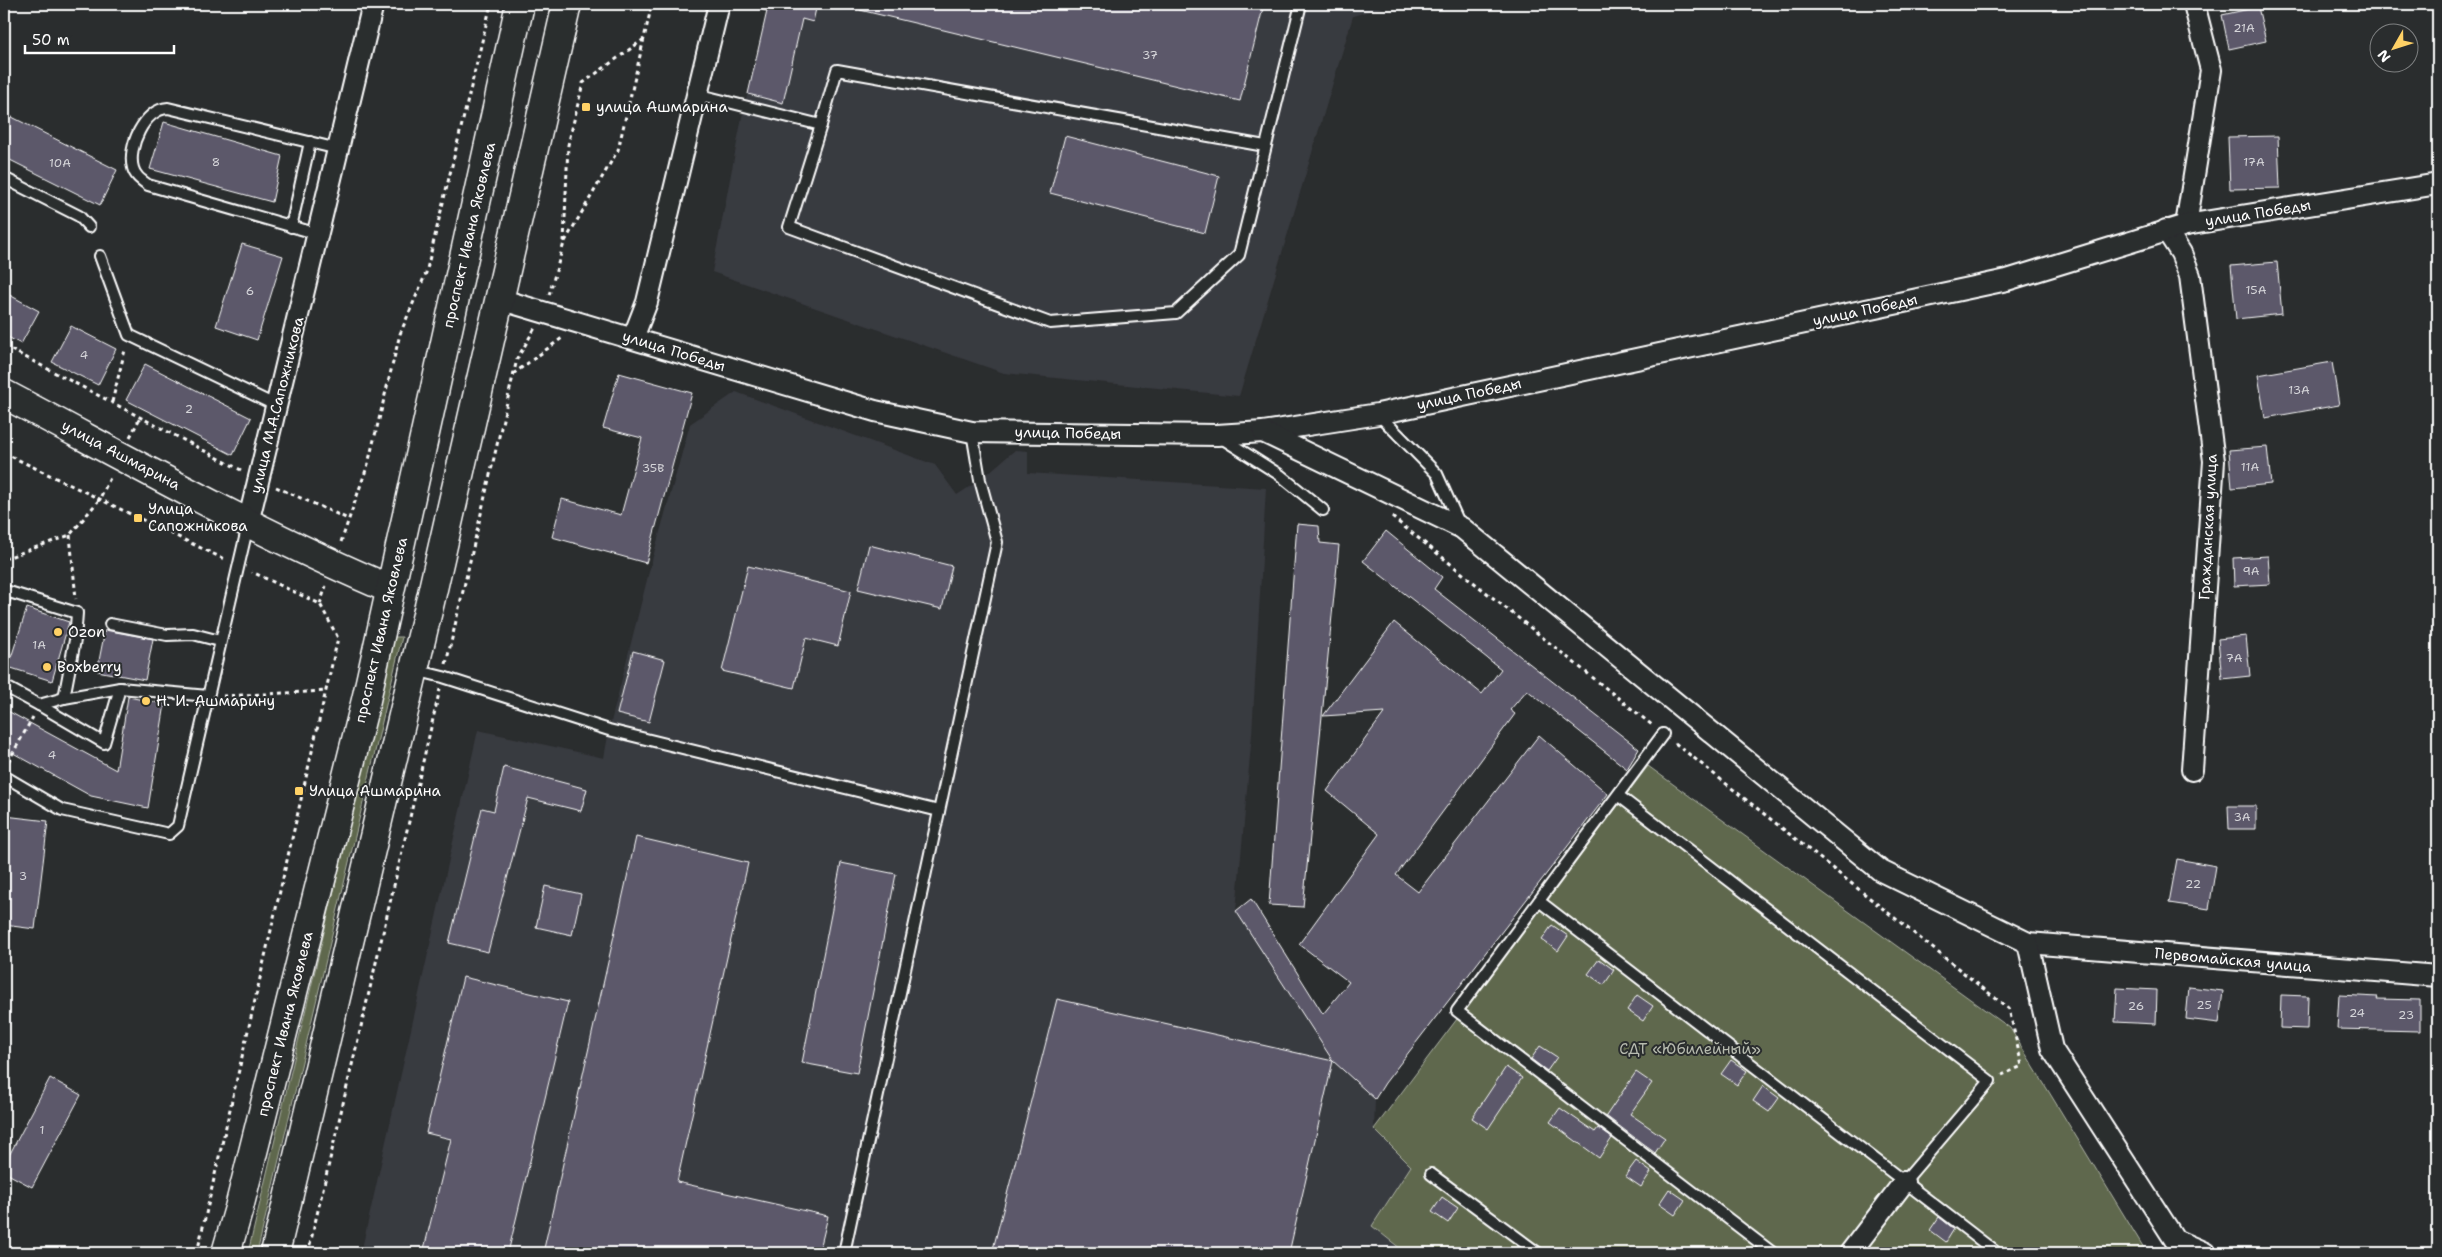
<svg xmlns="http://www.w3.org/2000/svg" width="2442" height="1257" font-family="'Shantell Sans',sans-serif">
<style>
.built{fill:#393a40}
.green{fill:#5e674d;stroke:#aeb3a6}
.building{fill:#5c596b;stroke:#fff}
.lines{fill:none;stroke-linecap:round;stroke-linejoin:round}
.service-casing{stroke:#fff;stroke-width:14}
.minor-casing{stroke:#fff;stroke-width:24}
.secondary-casing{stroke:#fff;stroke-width:31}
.primary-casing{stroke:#fff;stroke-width:31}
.path{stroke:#fff;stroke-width:3;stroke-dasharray:4 4;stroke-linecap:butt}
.service{stroke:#2a2d2e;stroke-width:10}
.minor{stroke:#2a2d2e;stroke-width:20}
.secondary{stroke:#2a2d2e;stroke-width:28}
.primary{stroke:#2a2d2e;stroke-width:28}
.poi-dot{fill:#ffd166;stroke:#2a2d2e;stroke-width:2}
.labels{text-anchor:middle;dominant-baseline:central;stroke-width:4;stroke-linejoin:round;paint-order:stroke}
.number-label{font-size:12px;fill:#d6d6da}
.poi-label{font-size:15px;fill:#fff;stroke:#2a2d2e;text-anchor:start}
.street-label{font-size:15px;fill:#fff;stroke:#2a2d2e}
.park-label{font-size:15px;fill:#b7bbaf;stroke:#2a2d2e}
</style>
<rect width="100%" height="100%" fill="#2a2d2e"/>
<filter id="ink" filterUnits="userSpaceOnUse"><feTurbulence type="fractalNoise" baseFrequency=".02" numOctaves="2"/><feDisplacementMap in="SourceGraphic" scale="10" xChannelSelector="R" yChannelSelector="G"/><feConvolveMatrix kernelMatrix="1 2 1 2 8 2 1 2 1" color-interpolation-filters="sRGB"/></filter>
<g filter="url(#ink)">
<!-- built -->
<g class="built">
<path d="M769 4H1391L1353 16 1239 396 1004 373 712 272 742 117Z"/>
<path d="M736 392 935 465 957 495 980 480 1015 450 1028 451V473L1266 488 1252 734 1236 911 1333 1061 1375 1099 1374 1129 1411 1166 1372 1226 1406 1253H361L478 730 604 758 609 730 651 564 690 424Z"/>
</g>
<!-- green -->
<g class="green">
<path d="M394 637H402L257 1253H248Z"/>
<path d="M1648 766 2010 1028 2147 1253H1406L1372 1226 1411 1166 1374 1129Z"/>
</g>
<!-- building -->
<g class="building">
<path d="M764 4H817L813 22 802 19 783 103 748 94 767 11 763 10Z"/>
<path d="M861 4H1264L1240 101 860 10Z"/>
<path d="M2258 7 2266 41 2229 49 2222 15Z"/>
<path d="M4 113 117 170 100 205 4 157Z"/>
<path d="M164 122 282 156 272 202 150 169Z"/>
<path d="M1065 136 1219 176 1205 233 1050 193Z"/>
<path d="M2278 136 2280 188 2230 189 2228 137Z"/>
<path d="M242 244 283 256 257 340 216 326Z"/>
<path d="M2277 262 2282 314 2236 319 2231 266Z"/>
<path d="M4 292 39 311 21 344 4 335Z"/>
<path d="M71 326 116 349 98 385 52 362Z"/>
<path d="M2332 362 2339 405 2265 418 2258 375Z"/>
<path d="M145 364 251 418 233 455 126 400Z"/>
<path d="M619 373 692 393 646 563 552 537 562 499 621 515 642 438 603 428Z"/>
<path d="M2267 447 2271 484 2232 488 2229 450Z"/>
<path d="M1297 524 1319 526 1320 543 1339 545 1303 907 1269 905Z"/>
<path d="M1386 531 1442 577 1434 589 1639 749 1627 769 1527 690 1510 710 1515 714 1396 875 1418 892 1539 735 1608 794 1385 1083 1375 1099 1333 1061 1236 911 1251 899 1323 1014 1349 982 1299 944 1379 834 1327 791 1385 712 1323 716 1394 622 1482 694 1501 669 1363 561Z"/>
<path d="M869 545 952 566 942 609 858 589Z"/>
<path d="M2268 556 2270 584 2234 586 2233 558Z"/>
<path d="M748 566 851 591 838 646 806 638 794 688 722 671Z"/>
<path d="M27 608 69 622 52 681 8 667Z"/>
<path d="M105 630 153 639 145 680 97 671Z"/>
<path d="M2246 636 2250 676 2222 679 2218 639Z"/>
<path d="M633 651 665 660 649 722 617 714Z"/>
<path d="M128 697 165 704 148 808 91 796 4 748V709L116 770Z"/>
<path d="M504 767 587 789 581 811 528 798 488 952 449 943 482 808 494 811Z"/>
<path d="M2228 806H2256V829H2229Z"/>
<path d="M5 816 48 821 35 929 4 925Z"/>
<path d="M636 837 748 863 677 1182 828 1216 819 1253H543Z"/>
<path d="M2177 859 2216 866 2209 909 2169 903Z"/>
<path d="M841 863 896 874 857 1073 802 1063Z"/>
<path d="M545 886 581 894 572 935 536 927Z"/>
<path d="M1552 925 1568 936 1558 951 1542 940Z"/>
<path d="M1599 959 1614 970 1604 985 1588 974Z"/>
<path d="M463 977 568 1002 508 1253H423L451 1139 426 1133Z"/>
<path d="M2189 987 2223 991 2219 1023 2186 1019Z"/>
<path d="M2117 988 2157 990 2156 1024 2115 1022Z"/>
<path d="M1637 995 1653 1006 1643 1021 1627 1010Z"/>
<path d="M2281 995 2308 996 2307 1029 2280 1028Z"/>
<path d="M2339 995 2378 997 2377 999 2420 1000V1031L2337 1029Z"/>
<path d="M1057 999 1333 1061 1289 1253H992Z"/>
<path d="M1540 1046 1557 1057 1547 1071 1531 1059Z"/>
<path d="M1731 1060 1747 1071 1737 1085 1721 1074Z"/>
<path d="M1506 1067 1522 1078 1488 1129 1472 1118Z"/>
<path d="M1636 1072 1652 1083 1630 1114 1665 1138 1655 1153 1606 1116Z"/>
<path d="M50 1078 81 1095 32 1187 4 1172V1165Z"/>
<path d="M1763 1086 1779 1098 1769 1112 1753 1101Z"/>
<path d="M1560 1108 1595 1132 1598 1128 1612 1138 1599 1158 1550 1122Z"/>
<path d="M1636 1161 1651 1172 1641 1187 1625 1176Z"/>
<path d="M1669 1189 1685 1200 1675 1215 1659 1204Z"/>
<path d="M1442 1197 1458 1208 1448 1223 1432 1212Z"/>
<path d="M1939 1217 1954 1229 1946 1242 1930 1230Z"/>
</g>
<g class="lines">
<!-- service casing -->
<g class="service-casing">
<g id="service">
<path d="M696 94 821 125 837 70 1265 146"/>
<path d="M821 125 789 227 1050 323 1176 313 1239 255 1301 4"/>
<path d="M4 178 79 216 89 227"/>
<path d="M291 227 310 142"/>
<path d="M318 234 148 185C141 180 135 176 133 168 127 148 144 109 168 108L338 149"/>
<path d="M100 256 129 335 277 406"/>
<path d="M1378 414 1437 474 1460 525"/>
<path d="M1220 437 1280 475 1323 510"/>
<path d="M4 600 6 591 77 613 75 640 64 698"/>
<path d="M110 624 167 635 193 634 220 641"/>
<path d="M415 670 443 677 609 730 939 811"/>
<path d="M4 686 39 705 64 698 120 688 208 696"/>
<path d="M39 705 104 743 120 688"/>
<path d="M1663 734 1457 1011 1773 1253"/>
<path d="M4 776 62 810 169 834 178 826 248 525"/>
<path d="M1619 796 1990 1081 1904 1182"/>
<path d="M1539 901 1997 1253"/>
<path d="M1431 1174 1538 1253"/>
<path d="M844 1253 997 542 980 480 972 432"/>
</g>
</g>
<!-- minor casing -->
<g class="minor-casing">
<g id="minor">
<path d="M2186 225 2211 70 2194 4"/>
<path d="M2166 230 2181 253 2190 276 2214 461 2192 770"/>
<path d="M499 299 875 411 972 432 1217 435 1263 432 1378 414 2007 280 2186 225 2438 184"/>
<path d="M633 338 647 302 719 4"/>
<path d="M1263 432 1462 528 1881 871 2028 943 2438 976"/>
<path d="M248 523 373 4"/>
<path d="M2028 943 2052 1049 2175 1240 2205 1253"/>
<path d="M1850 1253 1904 1182"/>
</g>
</g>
<!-- secondary casing -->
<g class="secondary-casing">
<path id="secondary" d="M4 394C131 461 257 533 390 589"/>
</g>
<!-- primary casing -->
<g class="primary-casing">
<g id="primary">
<path d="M226 1253 239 1208 366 700 520 4"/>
<path d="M275 1253 430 602 567 4"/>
</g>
</g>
<!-- path -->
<g class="path">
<path d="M564 242 568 145 583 83 644 39"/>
<path d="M549 295 564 243 618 150 652 4"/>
<path d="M4 346 241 470"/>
<path d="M513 374 562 338"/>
<path d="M112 402 125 350"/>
<path d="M130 437 140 418"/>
<path d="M4 453 226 560"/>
<path d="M276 487 348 519"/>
<path d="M1392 517 1652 725"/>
<path d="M70 535 76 599"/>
<path d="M341 542 368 464 400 334 426 273 491 4"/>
<path d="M4 559 70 535 99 500 111 476"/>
<path d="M320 604 326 586"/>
<path d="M446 664 517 359 535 328"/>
<path d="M223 696 327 691"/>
<path d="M1675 743 2009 1009 2022 1066 2002 1075"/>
<path d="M8 762 33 717"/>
<path d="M197 1253 338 638 320 604 252 572"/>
<path d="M308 1253 440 689"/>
</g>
<!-- service -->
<use href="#service" class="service"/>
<!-- minor -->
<use href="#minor" class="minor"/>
<!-- secondary -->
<use href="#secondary" class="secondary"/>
<!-- primary -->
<use href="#primary" class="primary"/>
</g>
</g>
<!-- markers -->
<g class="poi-dot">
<rect x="581" y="102" width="10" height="10" rx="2.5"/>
<rect x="133" y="513" width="10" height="10" rx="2.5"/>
<circle cx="58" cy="632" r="5"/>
<circle cx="47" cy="667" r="5"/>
<circle cx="146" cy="701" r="5"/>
<rect x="294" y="786" width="10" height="10" rx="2.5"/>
</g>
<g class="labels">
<!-- number labels -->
<g class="number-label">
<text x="2244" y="28">21А</text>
<text x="1150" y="55">37</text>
<text x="216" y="162">8</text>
<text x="2254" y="162">17А</text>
<text x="60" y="163">10А</text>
<text x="2256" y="290">15А</text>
<text x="250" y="291">6</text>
<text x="84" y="355">4</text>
<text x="2299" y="390">13А</text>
<text x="189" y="409">2</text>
<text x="2250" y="467">11А</text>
<text x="653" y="468">35В</text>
<text x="2251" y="571">9А</text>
<text x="39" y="645">1А</text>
<text x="2234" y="658">7А</text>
<text x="52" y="755">4</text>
<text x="2242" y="817">3А</text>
<text x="23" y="876">3</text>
<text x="2193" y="884">22</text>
<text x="2204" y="1005">25</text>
<text x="2136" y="1006">26</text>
<text x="2357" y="1013">24</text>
<text x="2406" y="1015">23</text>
<text x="42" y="1130">1</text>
</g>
<!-- poi labels -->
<g class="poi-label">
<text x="596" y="107">улица Ашмарина</text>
<text x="148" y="509">Улица<tspan x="148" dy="17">Сапожникова</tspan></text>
<text x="68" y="632">Ozon</text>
<text x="57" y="667">Boxberry</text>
<text x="156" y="701">Н. И. Ашмарину</text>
<text x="309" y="791">Улица Ашмарина</text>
</g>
<!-- street labels -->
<g class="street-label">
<text transform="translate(2258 213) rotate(-9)">улица Победы</text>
<text transform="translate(469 235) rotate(-77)">проспект Ивана Яковлева</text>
<text transform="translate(1865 310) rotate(-12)">улица Победы</text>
<text transform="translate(674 351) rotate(17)">улица Победы</text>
<text transform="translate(1469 394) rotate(-12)">улица Победы</text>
<text transform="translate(277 405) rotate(-76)">улица М.А.Сапожникова</text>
<text transform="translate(1068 433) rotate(1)">улица Победы</text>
<text transform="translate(121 455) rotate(28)">улица Ашмарина</text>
<text transform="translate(2208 527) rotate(-87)">Гражданская улица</text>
<text transform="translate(381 630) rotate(-77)">проспект Ивана Яковлева</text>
<text transform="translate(2233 960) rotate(5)">Первомайская улица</text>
<text transform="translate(285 1024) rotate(-76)">проспект Ивана Яковлева</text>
</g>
<!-- park labels -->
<g class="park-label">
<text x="1690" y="1049">СДТ «Юбилейный»</text>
</g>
</g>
<!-- margin -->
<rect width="2442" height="1257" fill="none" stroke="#2a2d2e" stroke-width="20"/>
<rect x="10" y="10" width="2422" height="1237" fill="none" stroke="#fff" stroke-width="2" filter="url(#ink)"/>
<!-- north arrow -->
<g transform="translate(2394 48) rotate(231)"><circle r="24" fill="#2a2d2e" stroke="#7f8182"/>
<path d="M0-4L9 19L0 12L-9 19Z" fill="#ffd166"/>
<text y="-8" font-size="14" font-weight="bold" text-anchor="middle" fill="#ffffff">N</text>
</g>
<!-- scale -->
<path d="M25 45v8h149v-8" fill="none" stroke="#ffffff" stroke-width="2.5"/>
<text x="32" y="45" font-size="15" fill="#ffffff" stroke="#2a2d2e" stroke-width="4" paint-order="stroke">50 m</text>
</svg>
